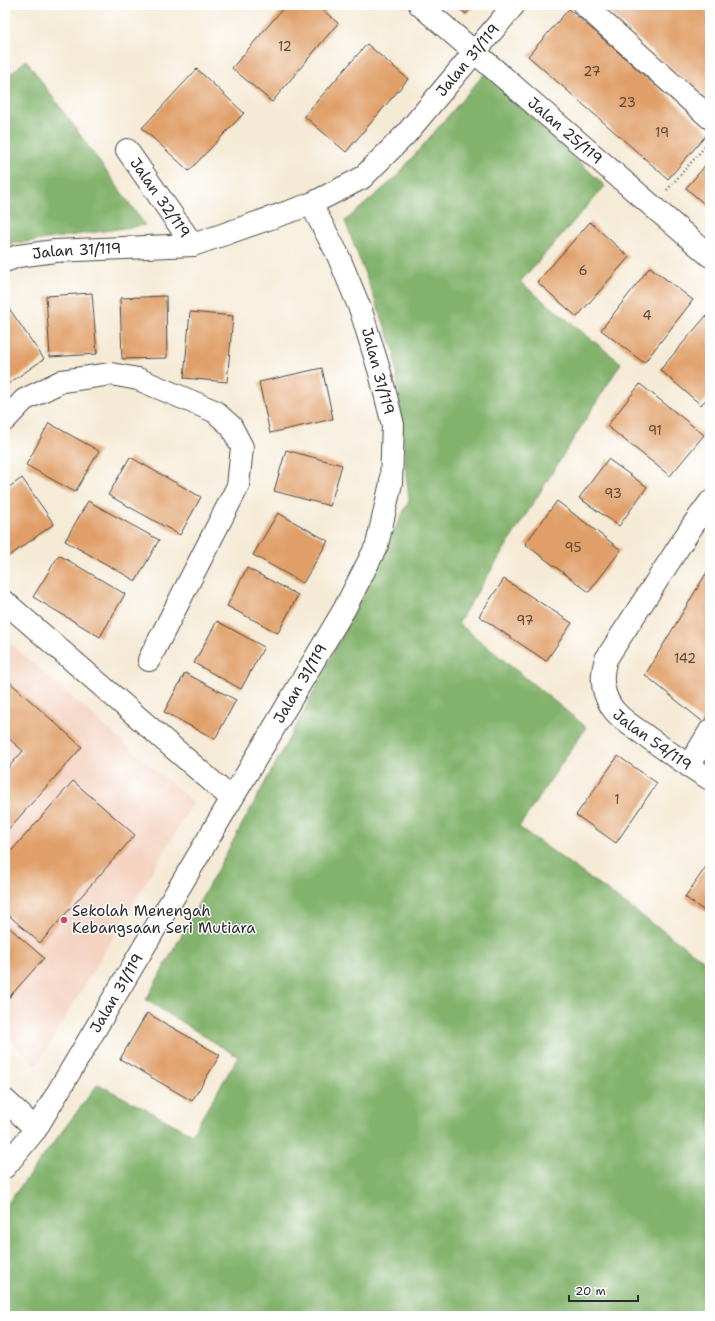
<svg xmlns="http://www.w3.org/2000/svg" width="715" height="1321" font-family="'Shantell Sans',sans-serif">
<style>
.built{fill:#f4d3c1}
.forest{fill:#82b26c;stroke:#566e4c}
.building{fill:#e09f68}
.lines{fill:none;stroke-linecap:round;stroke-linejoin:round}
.minor-casing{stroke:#494844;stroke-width:24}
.path{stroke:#494844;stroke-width:2.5;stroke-dasharray:1 3;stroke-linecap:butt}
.minor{stroke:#fff;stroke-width:22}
.poi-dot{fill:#d1495b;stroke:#fff;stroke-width:1.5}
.labels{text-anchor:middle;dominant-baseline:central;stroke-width:3;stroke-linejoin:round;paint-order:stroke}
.number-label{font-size:13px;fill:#58483a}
.street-label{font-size:15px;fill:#2b2b2b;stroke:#fff}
.poi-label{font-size:15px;fill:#2b2b2b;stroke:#fff;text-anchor:start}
</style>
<rect width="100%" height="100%" fill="#fff"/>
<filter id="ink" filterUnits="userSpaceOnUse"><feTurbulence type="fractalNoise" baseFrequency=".025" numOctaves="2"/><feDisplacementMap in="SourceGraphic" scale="8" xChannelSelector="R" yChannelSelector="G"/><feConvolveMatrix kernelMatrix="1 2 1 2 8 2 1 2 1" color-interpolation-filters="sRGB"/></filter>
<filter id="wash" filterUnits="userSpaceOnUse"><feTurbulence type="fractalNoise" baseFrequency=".012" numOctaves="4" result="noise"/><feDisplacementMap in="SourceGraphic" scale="16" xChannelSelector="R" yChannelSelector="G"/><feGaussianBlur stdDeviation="0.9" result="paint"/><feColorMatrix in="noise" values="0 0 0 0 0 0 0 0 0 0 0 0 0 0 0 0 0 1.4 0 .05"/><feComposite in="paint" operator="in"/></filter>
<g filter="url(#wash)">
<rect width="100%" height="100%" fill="#f5ead5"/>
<!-- built -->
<path class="built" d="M5 639 193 803 37 1065 5 1037Z"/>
<!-- forest -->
<g class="forest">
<path d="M26 60 145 225 5 245V79Z"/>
<path d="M485 73 605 186 520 282 621 363 458 623 586 727 519 827 710 965V1316H5V1207L98 1084 192 1134 238 1057 146 1000 302 715 409 501 394 350 345 221 394 179Z"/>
</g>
<g id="blocks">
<!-- building -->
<g class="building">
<path d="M286 5H317L338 23 272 102 232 68Z"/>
<path d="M455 5H474L466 14Z"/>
<path d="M601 5H710V103Z"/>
<path d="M569 9 709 132 668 179 528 56Z"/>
<path d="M367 44 408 79 346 152 304 116Z"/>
<path d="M197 69 244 113 189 171 142 128Z"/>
<path d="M710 160V209L686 188Z"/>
<path d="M590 222 629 257 577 317 537 282Z"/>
<path d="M650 267 693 300 644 363 601 330Z"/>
<path d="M92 293 97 354 50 357 46 296Z"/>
<path d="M166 296 167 358 122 359 120 298Z"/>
<path d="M6 304 44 359 5 386V305Z"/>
<path d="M190 312 233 316 227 382 184 378Z"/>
<path d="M706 316 710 320V395L701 405 660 370Z"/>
<path d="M322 368 333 419 270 433 259 382Z"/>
<path d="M640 384 704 435 670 476 607 426Z"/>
<path d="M49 423 99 451 75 492 26 465Z"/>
<path d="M286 450 342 465 330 506 274 491Z"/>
<path d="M130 457 201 497 180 535 108 495Z"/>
<path d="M608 459 647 487 619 526 579 498Z"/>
<path d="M22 478 54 524 5 559V490Z"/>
<path d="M88 501 159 540 136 581 65 541Z"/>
<path d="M557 501 621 550 589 592 525 544Z"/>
<path d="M278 513 328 541 303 583 253 555Z"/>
<path d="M59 555 125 594 100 637 33 597Z"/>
<path d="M710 567V711L703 722 645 675Z"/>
<path d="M247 568 298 595 278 633 227 606Z"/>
<path d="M504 579 572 623 546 661 479 616Z"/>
<path d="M217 621 264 647 241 689 194 663Z"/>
<path d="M185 673 236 700 215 739 164 712Z"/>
<path d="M5 678 82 747 5 833V771L23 751 5 735Z"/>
<path d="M618 756 657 783 616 843 576 815Z"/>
<path d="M73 781 135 835 40 943 5 912V858Z"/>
<path d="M710 861V915L685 897Z"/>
<path d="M5 924 44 958 5 1002Z"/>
<path d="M147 1013 220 1055 192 1101 120 1059Z"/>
</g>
</g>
</g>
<g filter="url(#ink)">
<use href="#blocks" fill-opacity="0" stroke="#494844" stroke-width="1"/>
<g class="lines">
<!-- minor casing -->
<g class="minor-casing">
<g id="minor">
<path id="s1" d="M420 5 710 256"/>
<path d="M584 5 710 118"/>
<path id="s2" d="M127 150 193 245"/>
<path id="s3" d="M5 261 18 256 55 251 193 245 311 204 362 178 406 134 514 5"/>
<path d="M5 420 24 400 62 381 111 374 138 379 214 411 231 426 242 447 238 486 149 660"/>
<path id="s4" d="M710 502 693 525 606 659C601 675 601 691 611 706 619 719 634 727 646 736 667 751 688 766 710 779"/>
<path d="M5 602 231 798"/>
<path d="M689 766 710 731"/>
<path d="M5 1100 36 1129"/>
<path id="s5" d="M5 1167 36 1129 345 608 377 545 391 483 393 425 380 373 361 311 337 253 311 204"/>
</g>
</g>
<!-- path -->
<path class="path" d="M667 190 710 141"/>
<!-- minor -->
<use href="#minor" class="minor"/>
</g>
</g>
<!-- markers -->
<circle class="poi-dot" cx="64" cy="920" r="4"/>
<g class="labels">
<!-- number labels -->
<g class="number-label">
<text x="285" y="46">12</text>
<text x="592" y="71">27</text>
<text x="627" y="102">23</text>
<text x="662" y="132">19</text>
<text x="583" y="270">6</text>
<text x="647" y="315">4</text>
<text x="655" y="430">91</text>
<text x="613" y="493">93</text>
<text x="573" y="547">95</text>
<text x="525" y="620">97</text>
<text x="685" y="658">142</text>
<text x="617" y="799">1</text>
</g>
<!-- street labels -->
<g class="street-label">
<text stroke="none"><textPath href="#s3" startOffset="530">Jalan 31/119</textPath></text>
<text stroke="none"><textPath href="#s1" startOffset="192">Jalan 25/119</textPath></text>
<text stroke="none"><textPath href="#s2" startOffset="58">Jalan 32/119</textPath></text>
<text stroke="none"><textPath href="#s3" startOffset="73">Jalan 31/119</textPath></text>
<text transform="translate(378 371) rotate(75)">Jalan 31/119</text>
<text stroke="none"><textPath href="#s5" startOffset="567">Jalan 31/119</textPath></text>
<text stroke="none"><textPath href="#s4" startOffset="291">Jalan 54/119</textPath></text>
<text stroke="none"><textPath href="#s5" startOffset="207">Jalan 31/119</textPath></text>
</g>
<!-- poi labels -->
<g class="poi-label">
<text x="72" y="911">Sekolah Menengah<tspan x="72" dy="17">Kebangsaan Seri Mutiara</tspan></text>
</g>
</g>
<!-- margin -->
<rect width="715" height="1321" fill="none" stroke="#fff" stroke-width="20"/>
<!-- scale -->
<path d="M569 1295v6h69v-6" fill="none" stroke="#2b2b2b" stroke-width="2"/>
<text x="575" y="1295" font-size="12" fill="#2b2b2b" stroke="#ffffff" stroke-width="3" paint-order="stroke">20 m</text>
</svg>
